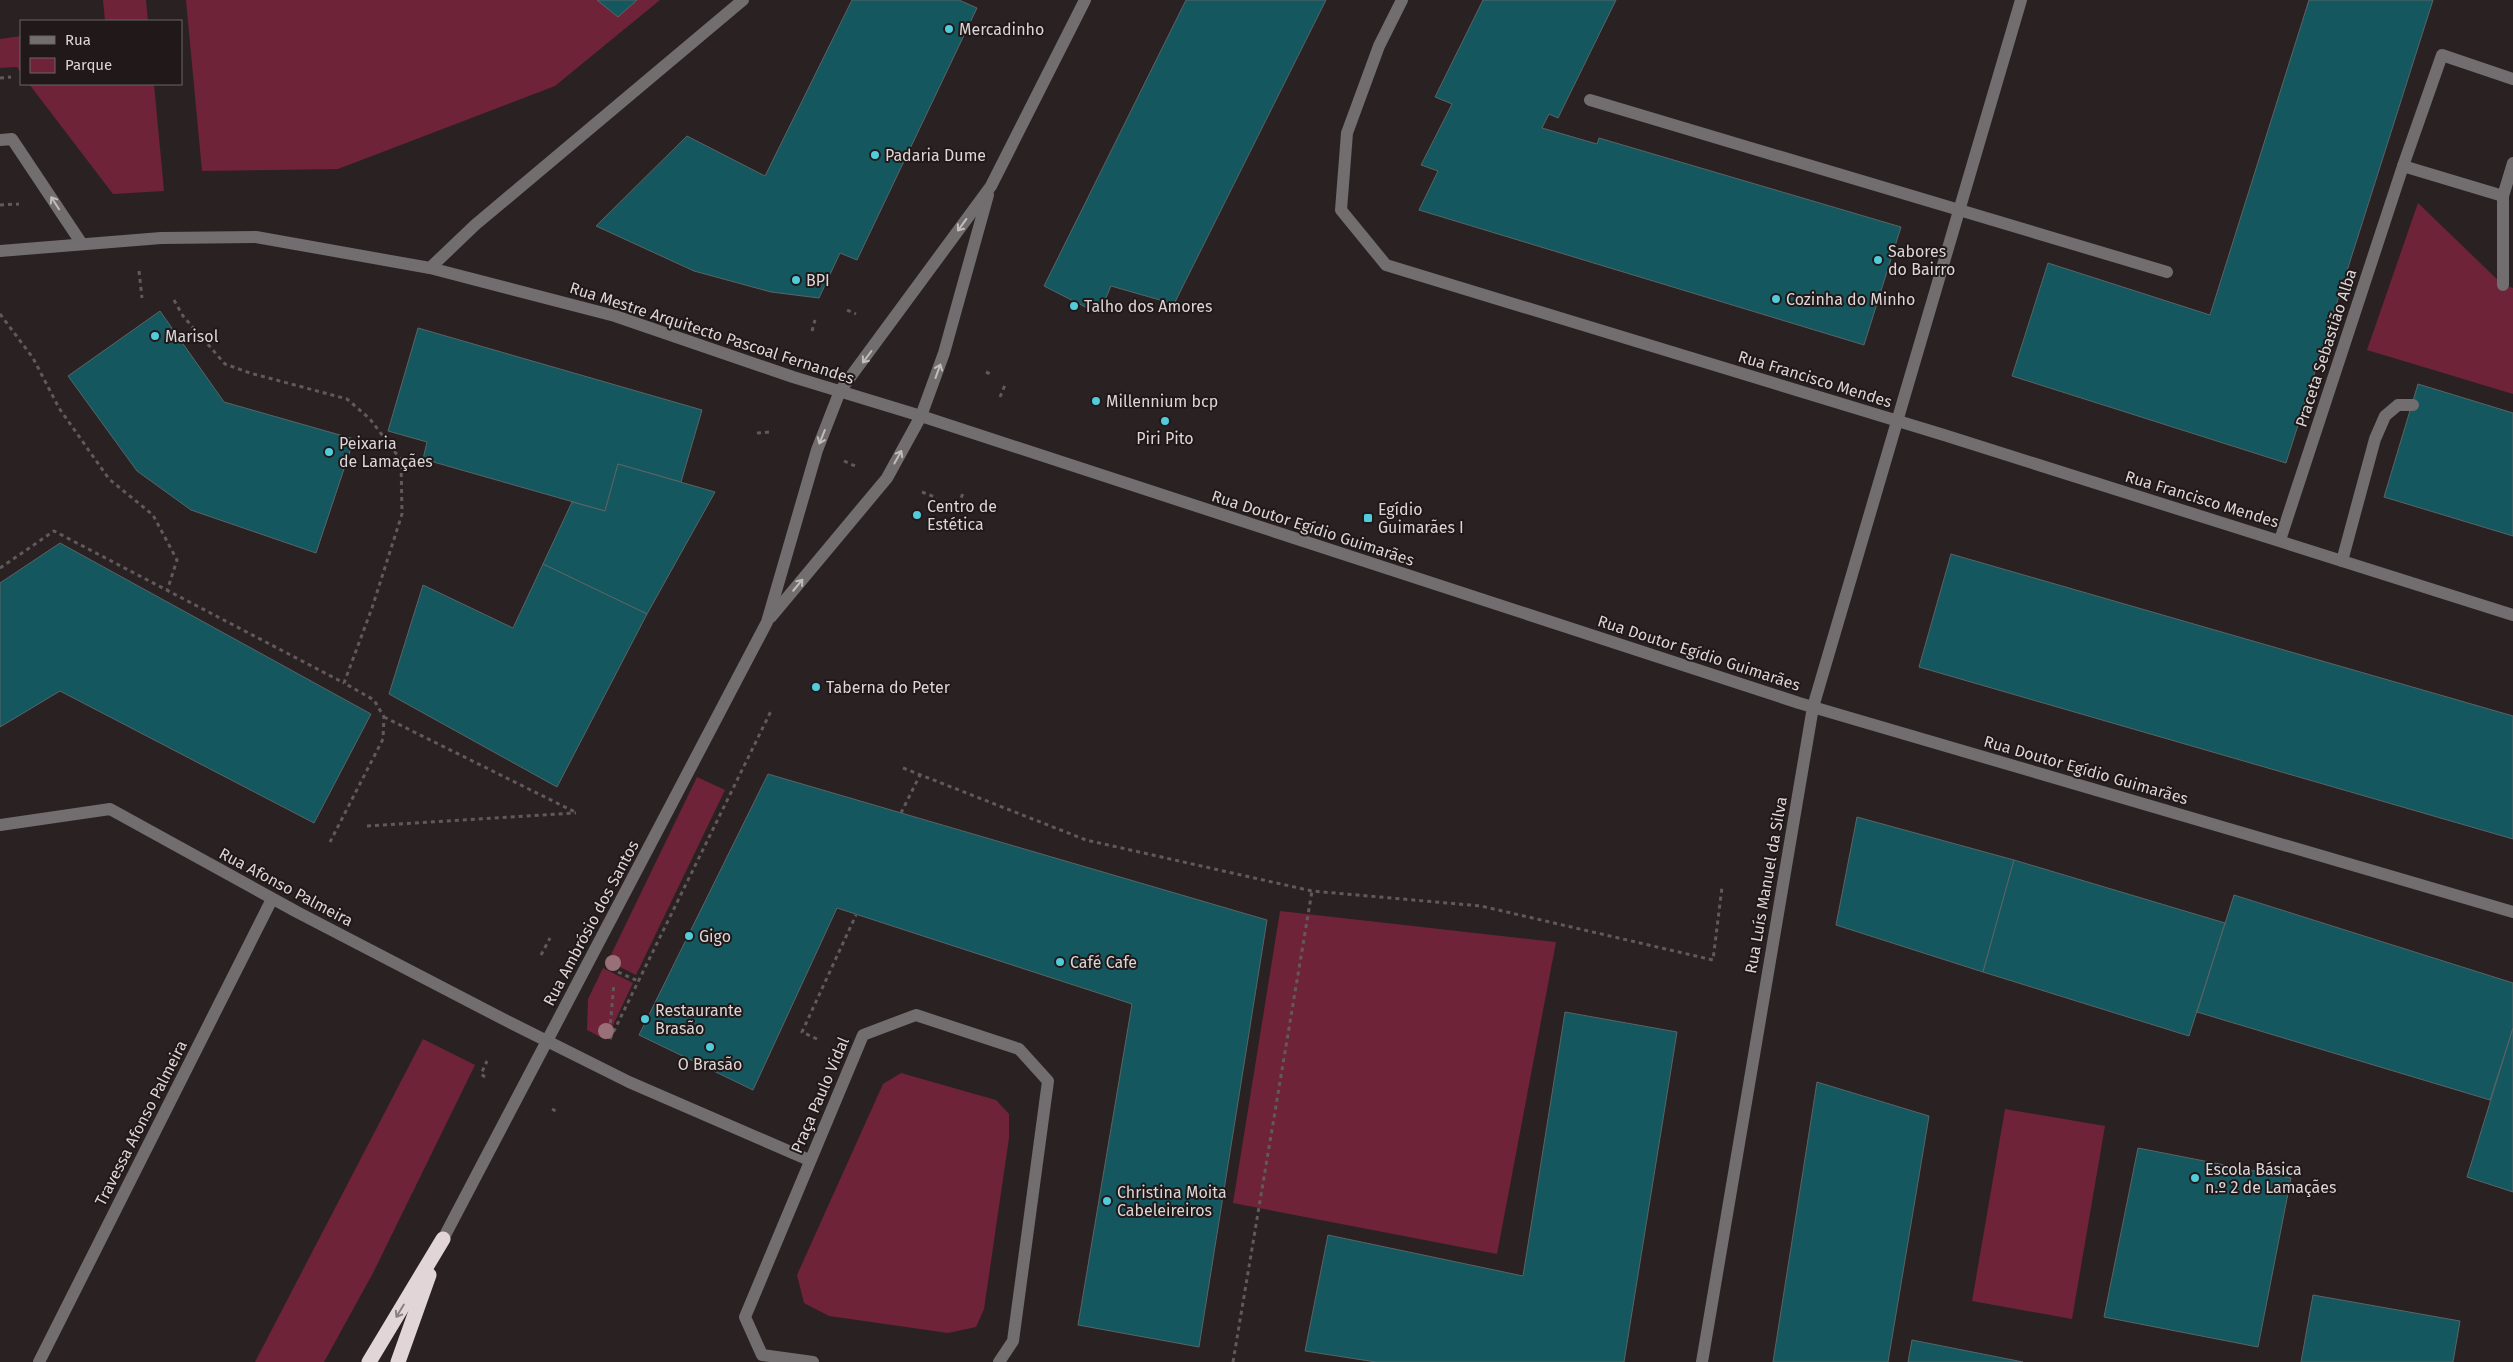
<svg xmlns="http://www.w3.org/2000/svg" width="2513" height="1362" font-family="'Fira Sans',sans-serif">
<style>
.green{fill:#6e2338}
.building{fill:#15575f;stroke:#596465}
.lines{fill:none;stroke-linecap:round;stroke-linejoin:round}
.path{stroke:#61595a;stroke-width:3;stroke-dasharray:4 4;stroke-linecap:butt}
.minor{stroke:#726d6e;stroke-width:12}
.highway{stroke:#e1d5d7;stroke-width:15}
.tree{fill:#9a7078}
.oneway{stroke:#c2bcbd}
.oneway2{stroke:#8a8082}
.poi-dot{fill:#52cbda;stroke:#201819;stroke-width:2}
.labels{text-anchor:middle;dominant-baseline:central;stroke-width:4;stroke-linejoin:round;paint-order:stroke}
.poi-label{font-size:16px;fill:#dcd6d7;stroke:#201819;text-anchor:start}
.street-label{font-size:16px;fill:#dcd6d7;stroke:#201819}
</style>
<rect width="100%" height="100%" fill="#2a2123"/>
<!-- green -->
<g class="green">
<path d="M103 0H146L148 21H105Z"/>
<path d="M186 0H660L555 86 338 169 202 171Z"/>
<path d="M21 36V73L17 67 0 68V39Z"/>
<path d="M29 84H154L164 191 113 194Z"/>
<path d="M2418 203 2503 285 2513 288V394L2367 350Z"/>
<path d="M697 777 725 790 636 975 608 961Z"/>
<path d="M1280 911 1556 942 1497 1254 1233 1203Z"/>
<path d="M603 968 633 983 606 1040 587 1030 588 999Z"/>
<path d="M423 1039 475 1065 373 1273 324 1362H255Z"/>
<path d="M901 1073 996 1100 1009 1114V1138L984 1309 976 1327 948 1333 829 1316 804 1303 797 1275 883 1084Z"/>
<path d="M2005 1109 2105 1126 2072 1319 1972 1301Z"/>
</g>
<!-- building -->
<g class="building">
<path d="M597 0H637L618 17Z"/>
<path d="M852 0H959L977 8 857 260 840 253 819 298 771 292 694 271 596 226 687 136 765 176Z"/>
<path d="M1186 0H1326L1174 304 1111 286 1099 314 1044 286Z"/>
<path d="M1483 0H1616L1558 118 1549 114 1542 128 1597 144 1599 138 1901 227 1864 345 1419 210 1438 171 1421 165 1452 104 1435 97Z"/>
<path d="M2309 0H2433L2286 463 2012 376 2048 263 2210 315Z"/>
<path d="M160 311 224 402 354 439 316 553 191 510 137 471 68 376Z"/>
<path d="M418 328 702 410 681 482 618 464 605 511 423 459 427 442 388 431Z"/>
<path d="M2418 384 2513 413V536L2384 497Z"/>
<path d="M618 464 715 492 647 614 543 564 572 502 605 511Z"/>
<path d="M60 543 371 714 314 823 60 691 0 727V583Z"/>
<path d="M1951 554 2513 716V839L1919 667Z"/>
<path d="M543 564 647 614 557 787 389 694 423 585 513 628Z"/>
<path d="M768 774 1267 920 1199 1347 1078 1325 1132 1004 837 908 753 1090 639 1035Z"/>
<path d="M1857 817 2014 860 1983 972 1836 925Z"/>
<path d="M2014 860 2225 923 2189 1036 1983 972Z"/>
<path d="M2234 895 2513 983V1028L2490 1100 2197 1012Z"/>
<path d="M1565 1012 1677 1032 1624 1362H1376L1305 1351 1328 1235 1523 1276Z"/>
<path d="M2513 1028V1192L2467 1177Z"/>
<path d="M1817 1082 1929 1116 1888 1362H1773Z"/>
<path d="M2138 1148 2291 1178 2258 1347 2104 1317Z"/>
<path d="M2313 1295 2460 1321 2453 1362H2301Z"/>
<path d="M1912 1340 2023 1362H1908Z"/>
</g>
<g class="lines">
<!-- path -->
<g class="path">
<path d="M0 78 11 77"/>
<path d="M0 205 19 204"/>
<path d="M139 271 142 298"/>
<path d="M174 300 183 316 225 364 250 373 347 399 370 419 401 460 402 514 372 608 344 683 374 700 384 717 383 739 330 842"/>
<path d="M847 310 856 314"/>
<path d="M0 314 33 358 59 408 109 479 153 515 177 560 167 591"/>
<path d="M812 331 815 320"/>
<path d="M986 372 993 375"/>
<path d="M1000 397 1005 385"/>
<path d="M757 433 770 432"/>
<path d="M844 461 855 466"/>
<path d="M922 492 937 498"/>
<path d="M958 505 964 491"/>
<path d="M0 568 54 531 344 683"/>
<path d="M384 717 577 813"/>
<path d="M903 768 1086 840 1312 891 1481 906 1713 960 1722 887"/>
<path d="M901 813 920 775"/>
<path d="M367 826 576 813"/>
<path d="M541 955 550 938"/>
<path d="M618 972 638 981"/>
<path d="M609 1039 614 983"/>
<path d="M610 1039 771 711"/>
<path d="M817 1039 802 1032 856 915"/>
<path d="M485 1077 481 1074 487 1061"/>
<path d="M552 1109 558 1112"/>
<path d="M1233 1362 1312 891"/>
</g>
<!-- minor -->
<g class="minor">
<path d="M1402 0 1379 46 1347 133 1341 210 1386 265 1944 435 2513 615"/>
<path d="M1590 100 2167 272"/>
<path d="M0 140 12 139 82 244"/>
<path d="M2403 166 2503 196"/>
<path d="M0 251 161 238 256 237 430 268 615 316 793 377 921 416 1799 703 2513 912"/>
<path d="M430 268 475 225 743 0"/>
<path d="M2503 285V196L2513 163"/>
<path d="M2280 540 2403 166 2442 55 2513 79"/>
<path d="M2342 561 2375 439 2385 416 2398 405H2413"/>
<path d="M771 617 887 478 921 416 944 353 988 195"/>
<path d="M0 825 110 809 297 912 507 1021 629 1082 809 1160"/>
<path d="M443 1239 767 622 817 450 840 391 991 186 1085 0"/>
<path d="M39 1362 272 899"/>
<path d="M813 1362 762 1355 745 1317 863 1035 916 1015 1019 1049 1048 1081 1013 1341 999 1362"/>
<path d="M1702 1362 1813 707 2021 0"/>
</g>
<!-- highway -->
<g class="highway">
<path d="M369 1362 443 1239"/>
<path d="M398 1362 429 1275"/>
</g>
</g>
<!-- trees -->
<g class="tree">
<circle cx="613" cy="963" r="8"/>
<circle cx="606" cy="1031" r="8"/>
</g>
<!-- one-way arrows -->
<defs><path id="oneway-shaft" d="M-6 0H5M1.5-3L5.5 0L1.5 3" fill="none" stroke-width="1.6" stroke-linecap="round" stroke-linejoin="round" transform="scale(1.25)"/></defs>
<g class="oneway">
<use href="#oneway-shaft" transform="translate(55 203) rotate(-123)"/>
<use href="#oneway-shaft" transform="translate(962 225) rotate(126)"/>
<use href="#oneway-shaft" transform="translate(867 357) rotate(127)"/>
<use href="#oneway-shaft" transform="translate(938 371) rotate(-70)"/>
<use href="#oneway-shaft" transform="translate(822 437) rotate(112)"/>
<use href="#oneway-shaft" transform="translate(898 457) rotate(-61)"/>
<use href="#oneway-shaft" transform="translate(798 585) rotate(-50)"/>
</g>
<use class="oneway2" href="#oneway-shaft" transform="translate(400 1311) rotate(121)"/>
<!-- markers -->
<g class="poi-dot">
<circle cx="949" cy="29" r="5"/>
<circle cx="875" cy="155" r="5"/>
<circle cx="1878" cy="260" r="5"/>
<circle cx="796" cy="280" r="5"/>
<circle cx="1776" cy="299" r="5"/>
<circle cx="1074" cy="306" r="5"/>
<circle cx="155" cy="336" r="5"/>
<circle cx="1096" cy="401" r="5"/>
<circle cx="1165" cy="421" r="5"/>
<circle cx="329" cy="452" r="5"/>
<circle cx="917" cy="515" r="5"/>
<rect x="1363" y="513" width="10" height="10" rx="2.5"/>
<circle cx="816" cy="687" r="5"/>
<circle cx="689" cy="936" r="5"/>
<circle cx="1060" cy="962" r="5"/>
<circle cx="645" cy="1019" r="5"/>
<circle cx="710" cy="1047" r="5"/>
<circle cx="2195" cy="1178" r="5"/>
<circle cx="1107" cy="1201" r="5"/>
</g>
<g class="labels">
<!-- poi labels -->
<g class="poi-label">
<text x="959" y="29">Mercadinho</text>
<text x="885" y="155">Padaria Dume</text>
<text x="1888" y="251">Sabores<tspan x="1888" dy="18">do Bairro</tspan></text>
<text x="806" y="280">BPI</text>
<text x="1786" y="299">Cozinha do Minho</text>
<text x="1084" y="306">Talho dos Amores</text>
<text x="165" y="336">Marisol</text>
<text x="1106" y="401">Millennium bcp</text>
<text x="1165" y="438" text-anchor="middle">Piri Pito</text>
<text x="339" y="443">Peixaria<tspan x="339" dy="18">de Lamaçães</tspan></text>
<text x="927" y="506">Centro de<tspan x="927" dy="18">Estética</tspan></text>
<text x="1378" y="509">Egídio<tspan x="1378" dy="18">Guimarães I</tspan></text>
<text x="826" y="687">Taberna do Peter</text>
<text x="699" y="936">Gigo</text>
<text x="1070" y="962">Café Cafe</text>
<text x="655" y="1010">Restaurante<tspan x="655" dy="18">Brasão</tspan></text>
<text x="710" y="1064" text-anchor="middle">O Brasão</text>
<text x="2205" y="1169">Escola Básica<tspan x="2205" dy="18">n.º 2 de Lamaçães</tspan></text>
<text x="1117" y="1192">Christina Moita<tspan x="1117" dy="18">Cabeleireiros</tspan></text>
</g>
<!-- street labels -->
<g class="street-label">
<text transform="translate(712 333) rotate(18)">Rua Mestre Arquitecto Pascoal Fernandes</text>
<text transform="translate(2326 348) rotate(-72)">Praceta Sebastião Alba</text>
<text transform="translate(1815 379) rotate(17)">Rua Francisco Mendes</text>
<text transform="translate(2202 499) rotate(17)">Rua Francisco Mendes</text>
<text transform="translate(1313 528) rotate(18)">Rua Doutor Egídio Guimarães</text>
<text transform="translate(1699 653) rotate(18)">Rua Doutor Egídio Guimarães</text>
<text transform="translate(2086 770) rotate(16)">Rua Doutor Egídio Guimarães</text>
<text transform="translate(1766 885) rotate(-80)">Rua Luís Manuel da Silva</text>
<text transform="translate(286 887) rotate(28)">Rua Afonso Palmeira</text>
<text transform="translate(591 923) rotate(-62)">Rua Ambrósio dos Santos</text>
<text transform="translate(820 1095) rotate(-67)">Praça Paulo Vidal</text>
<text transform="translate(141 1123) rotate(-63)">Travessa Afonso Palmeira</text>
</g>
</g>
<!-- legend -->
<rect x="20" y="20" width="162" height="65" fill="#201819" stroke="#6b6465"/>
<rect x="30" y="36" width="25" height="8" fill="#726d6e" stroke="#6b6465"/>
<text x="65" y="45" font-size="15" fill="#dcd6d7">Rua</text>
<rect x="30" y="58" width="25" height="15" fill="#6e2338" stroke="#6b6465"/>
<text x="65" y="70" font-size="15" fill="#dcd6d7">Parque</text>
</svg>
